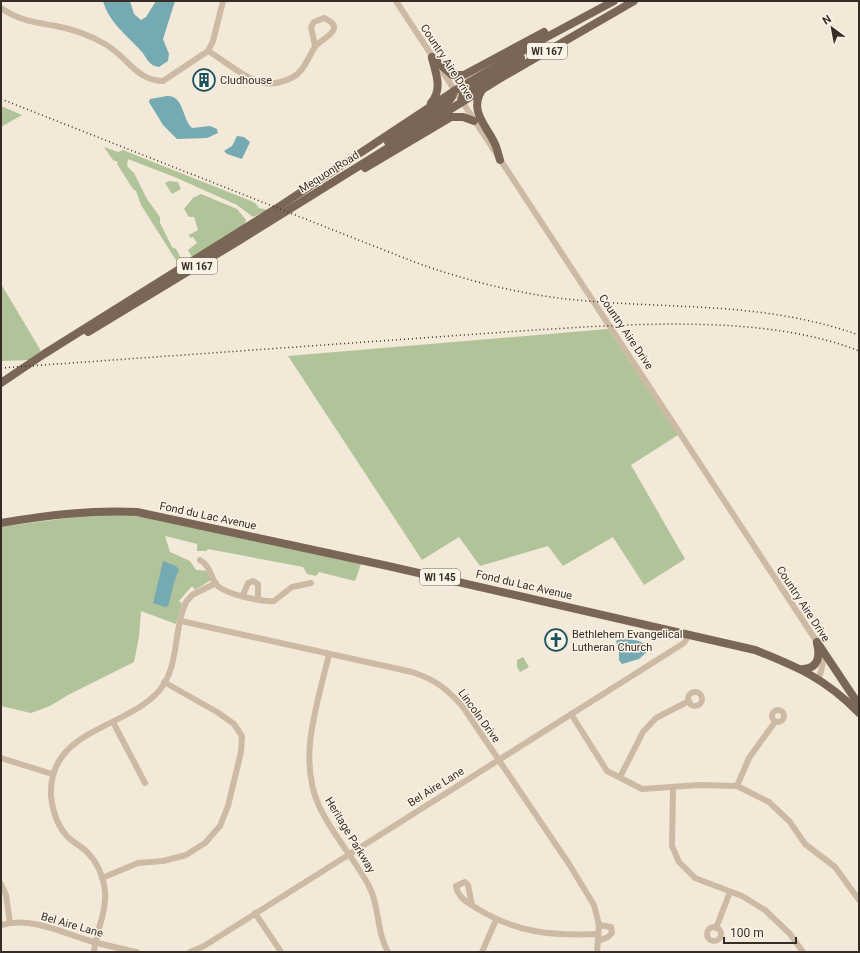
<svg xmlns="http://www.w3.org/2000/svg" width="860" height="953" font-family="Roboto,sans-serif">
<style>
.green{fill:#b1c398}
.water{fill:#76aab2}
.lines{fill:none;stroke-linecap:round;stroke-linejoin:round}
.minor{stroke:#ccbaa4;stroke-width:6}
.major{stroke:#7a6656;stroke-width:8}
.rail{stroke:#372d26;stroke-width:1.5;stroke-dasharray:1 3;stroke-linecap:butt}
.labels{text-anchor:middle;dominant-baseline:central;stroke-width:3;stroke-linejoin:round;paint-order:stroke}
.shield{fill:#fbf3e6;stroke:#726860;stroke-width:1}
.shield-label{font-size:10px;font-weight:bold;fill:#372d26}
.street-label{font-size:11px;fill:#372d26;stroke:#fbf3e6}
.poi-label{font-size:11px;fill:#372d26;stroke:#fbf3e6;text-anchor:start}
</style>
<rect width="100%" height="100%" fill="#f3e9d9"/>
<!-- green -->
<g class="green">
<path d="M1 106 22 115 1 127Z"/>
<path d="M104 147 118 152 123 150 251 201 255 203 259 208 268 210 253 217 237 205 177 178 128 159 127 166 134 173 147 199 160 217V223L172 247 176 249 183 262 179 265 141 205 136 191 133 189 117 164 118 162 113 160Z"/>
<path d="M169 181 178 182 181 189 172 194 165 183Z"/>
<path d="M201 194 237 209 246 220 245 224 192 257 188 250 197 243 193 237 190 238 189 235 198 230 194 217H189L184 209 193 198Z"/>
<path d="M1 284 41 351 29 360 1 361Z"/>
<path d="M608 329 678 435 631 465 685 559 644 585 613 537 563 566 548 546 480 566 459 537 422 560 288 356Z"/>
<path d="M106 514 147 517 361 564 355 581 319 572 316 576 307 574 303 567 208 549 206 551H197V544L165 536 170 552 190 561 196 570 207 571 211 580 195 590 192 586 179 601 182 603 176 624 141 611 139 637 134 662 68 695 50 706 31 713 1 706V527L89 515Z"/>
<path d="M523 657 529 667 520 672 517 667V660Z"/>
</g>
<!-- water -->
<g class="water">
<path d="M103 1H130L134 14 141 20 146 17 156 1H175L163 39 169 54 168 61 159 67C148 66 147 57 141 51 127 35 109 23 103 1Z"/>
<path d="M167 96C184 95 182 119 192 128L210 126 217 129 218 133 207 138 177 139 163 125 149 102 150 99Z"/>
<path d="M237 136 244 137 250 142 242 159 227 154 224 151 232 146Z"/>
<path d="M163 561 176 566 179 570C173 582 172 594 168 606L165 607 153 603Z"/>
<path d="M620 639C632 640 642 638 649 650L639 659 622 664 619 660V649L616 641Z"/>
</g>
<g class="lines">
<!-- minor -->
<g class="minor">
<path d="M396 1 817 642C823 656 825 665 818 679"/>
<path d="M1 8C20 21 34 22 56 26 72 29 91 36 105 44 127 56 135 80 163 81L208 51 213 41 223 1"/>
<path d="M208 51C224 60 246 80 264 83 278 85 297 79 304 66 308 60 311 53 315 47 320 39 349 29 324 18L314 22 311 27 315 46"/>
<path d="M200 560C210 566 210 574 215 583 222 594 262 602 274 601L292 587 311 583"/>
<path d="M243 595 248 583 253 581 258 584V599"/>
<path d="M181 621 412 672C436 680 446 688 463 707L569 864 594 905 599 925 597 952"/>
<path d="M329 654C318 703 297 757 319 806 332 834 354 858 369 886 380 907 376 931 388 952"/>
<circle cx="695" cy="699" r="7"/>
<circle cx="778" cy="716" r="6"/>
<path d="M571 714 607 771 642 789 700 785 737 786 769 802 790 822 805 844 835 867 859 900"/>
<path d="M113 722 145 783"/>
<path d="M1 758 52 774"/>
<path d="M620 777 643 732 656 718 689 701"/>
<path d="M737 786 749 758 775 722"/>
<path d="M673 788 672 846 679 862 695 878 742 896 765 910 790 934 803 952"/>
<path d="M102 878 138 863 163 861 186 855 205 843 220 826 228 806 241 752 242 736 234 724 217 712 164 682"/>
<path d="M1 884 6 895 10 923"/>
<path d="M472 905 468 885 465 882 456 886C458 898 468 903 478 909 517 933 553 936 598 934"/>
<path d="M255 913 281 952"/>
<path d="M1 925C33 916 64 934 94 942 108 946 123 949 137 952"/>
<circle cx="714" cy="934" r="7"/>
<path d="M716 928 730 892"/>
<path d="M598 941 608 937 612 933 611 927 599 925"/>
<path d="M94 952C96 931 107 912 105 890 103 876 97 862 87 852 81 846 72 842 66 835 57 825 52 809 51 796 48 729 124 730 159 691 180 666 173 629 186 602L192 595 216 583"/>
<path d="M190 952 204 946 684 643 689 635"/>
<path d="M482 952 496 920"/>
</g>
<!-- major -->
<g class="major">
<path d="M432 57 452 75H464L544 32"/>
<path d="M482 90C469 110 485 124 494 142 497 147 498 154 500 160"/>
<path d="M461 102 463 94 467 90 521 58"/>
<path d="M431 103C443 89 436 74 432 58"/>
<path d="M388 142 448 102 452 97 454 91"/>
<path d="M365 168 451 117H463L474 121"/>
<path d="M88 332 240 240 499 79 634 1"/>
<path d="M1 383 44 354 277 208 454 91 545 38 614 1"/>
<path d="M1 523C48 515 90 510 137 512L388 566 755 650C798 667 826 679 859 713"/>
<path d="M817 642 859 705"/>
<path d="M803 669C819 668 820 656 817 643"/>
</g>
<!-- rail -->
<g class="rail">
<path d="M1 99 417 263C465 280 515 293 566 299 667 310 760 300 859 335"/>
<path d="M1 368 534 330C633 324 767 314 859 351"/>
</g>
</g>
<!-- icons -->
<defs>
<g id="building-ring" transform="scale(1.15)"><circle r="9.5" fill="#fbf3e6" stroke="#19515c" stroke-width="1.5"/><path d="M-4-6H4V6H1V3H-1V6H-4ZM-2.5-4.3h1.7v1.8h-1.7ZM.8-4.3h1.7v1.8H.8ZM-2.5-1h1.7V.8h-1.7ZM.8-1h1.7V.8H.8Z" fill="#19515c"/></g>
<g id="church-ring" transform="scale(1.15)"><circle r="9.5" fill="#fbf3e6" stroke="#19515c" stroke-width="1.5"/><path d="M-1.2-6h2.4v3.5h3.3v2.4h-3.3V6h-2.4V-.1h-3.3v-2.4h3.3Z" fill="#19515c"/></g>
</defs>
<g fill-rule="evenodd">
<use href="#building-ring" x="204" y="80"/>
<use href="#church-ring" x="556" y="640"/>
</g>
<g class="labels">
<!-- shield labels -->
<g class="shield">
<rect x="527" y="43" width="40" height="16" rx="3"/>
<rect x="177" y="258" width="40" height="16" rx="3"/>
<rect x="420" y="569" width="40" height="16" rx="3"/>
</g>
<g class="shield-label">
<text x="547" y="51">WI 167</text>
<text x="197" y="266">WI 167</text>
<text x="440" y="577">WI 145</text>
</g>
<!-- street labels -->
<g class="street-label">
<text transform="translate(447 62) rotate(57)">Country Aire Drive</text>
<text transform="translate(329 172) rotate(-32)">Mequon Road</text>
<text transform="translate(626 332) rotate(56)">Country Aire Drive</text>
<text transform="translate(208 516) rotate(12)">Fond du Lac Avenue</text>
<text transform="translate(524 585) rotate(13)">Fond du Lac Avenue</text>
<text transform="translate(803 604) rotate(57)">Country Aire Drive</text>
<text transform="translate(479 716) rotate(54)">Lincoln Drive</text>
<text transform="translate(436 787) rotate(-32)">Bel Aire Lane</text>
<text transform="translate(350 835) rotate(59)">Heritage Parkway</text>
<text transform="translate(72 925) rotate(16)">Bel Aire Lane</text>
</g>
<!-- poi labels -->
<g class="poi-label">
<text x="220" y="80">Cludhouse</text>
<text x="572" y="634">Bethlehem Evangelical<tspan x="572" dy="13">Lutheran Church</tspan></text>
</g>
</g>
<!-- border -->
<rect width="860" height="953" fill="none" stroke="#372d26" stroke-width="4"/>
<!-- north arrow -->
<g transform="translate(832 28) rotate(328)" stroke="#fbf3e6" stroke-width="3" paint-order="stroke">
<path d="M0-3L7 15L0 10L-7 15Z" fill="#372d26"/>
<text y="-6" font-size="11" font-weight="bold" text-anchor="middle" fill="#372d26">N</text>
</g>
<!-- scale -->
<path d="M724 937v6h72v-6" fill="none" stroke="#372d26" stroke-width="2"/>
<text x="730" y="937" font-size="12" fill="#372d26" stroke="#fbf3e6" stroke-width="3" paint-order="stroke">100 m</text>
</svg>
